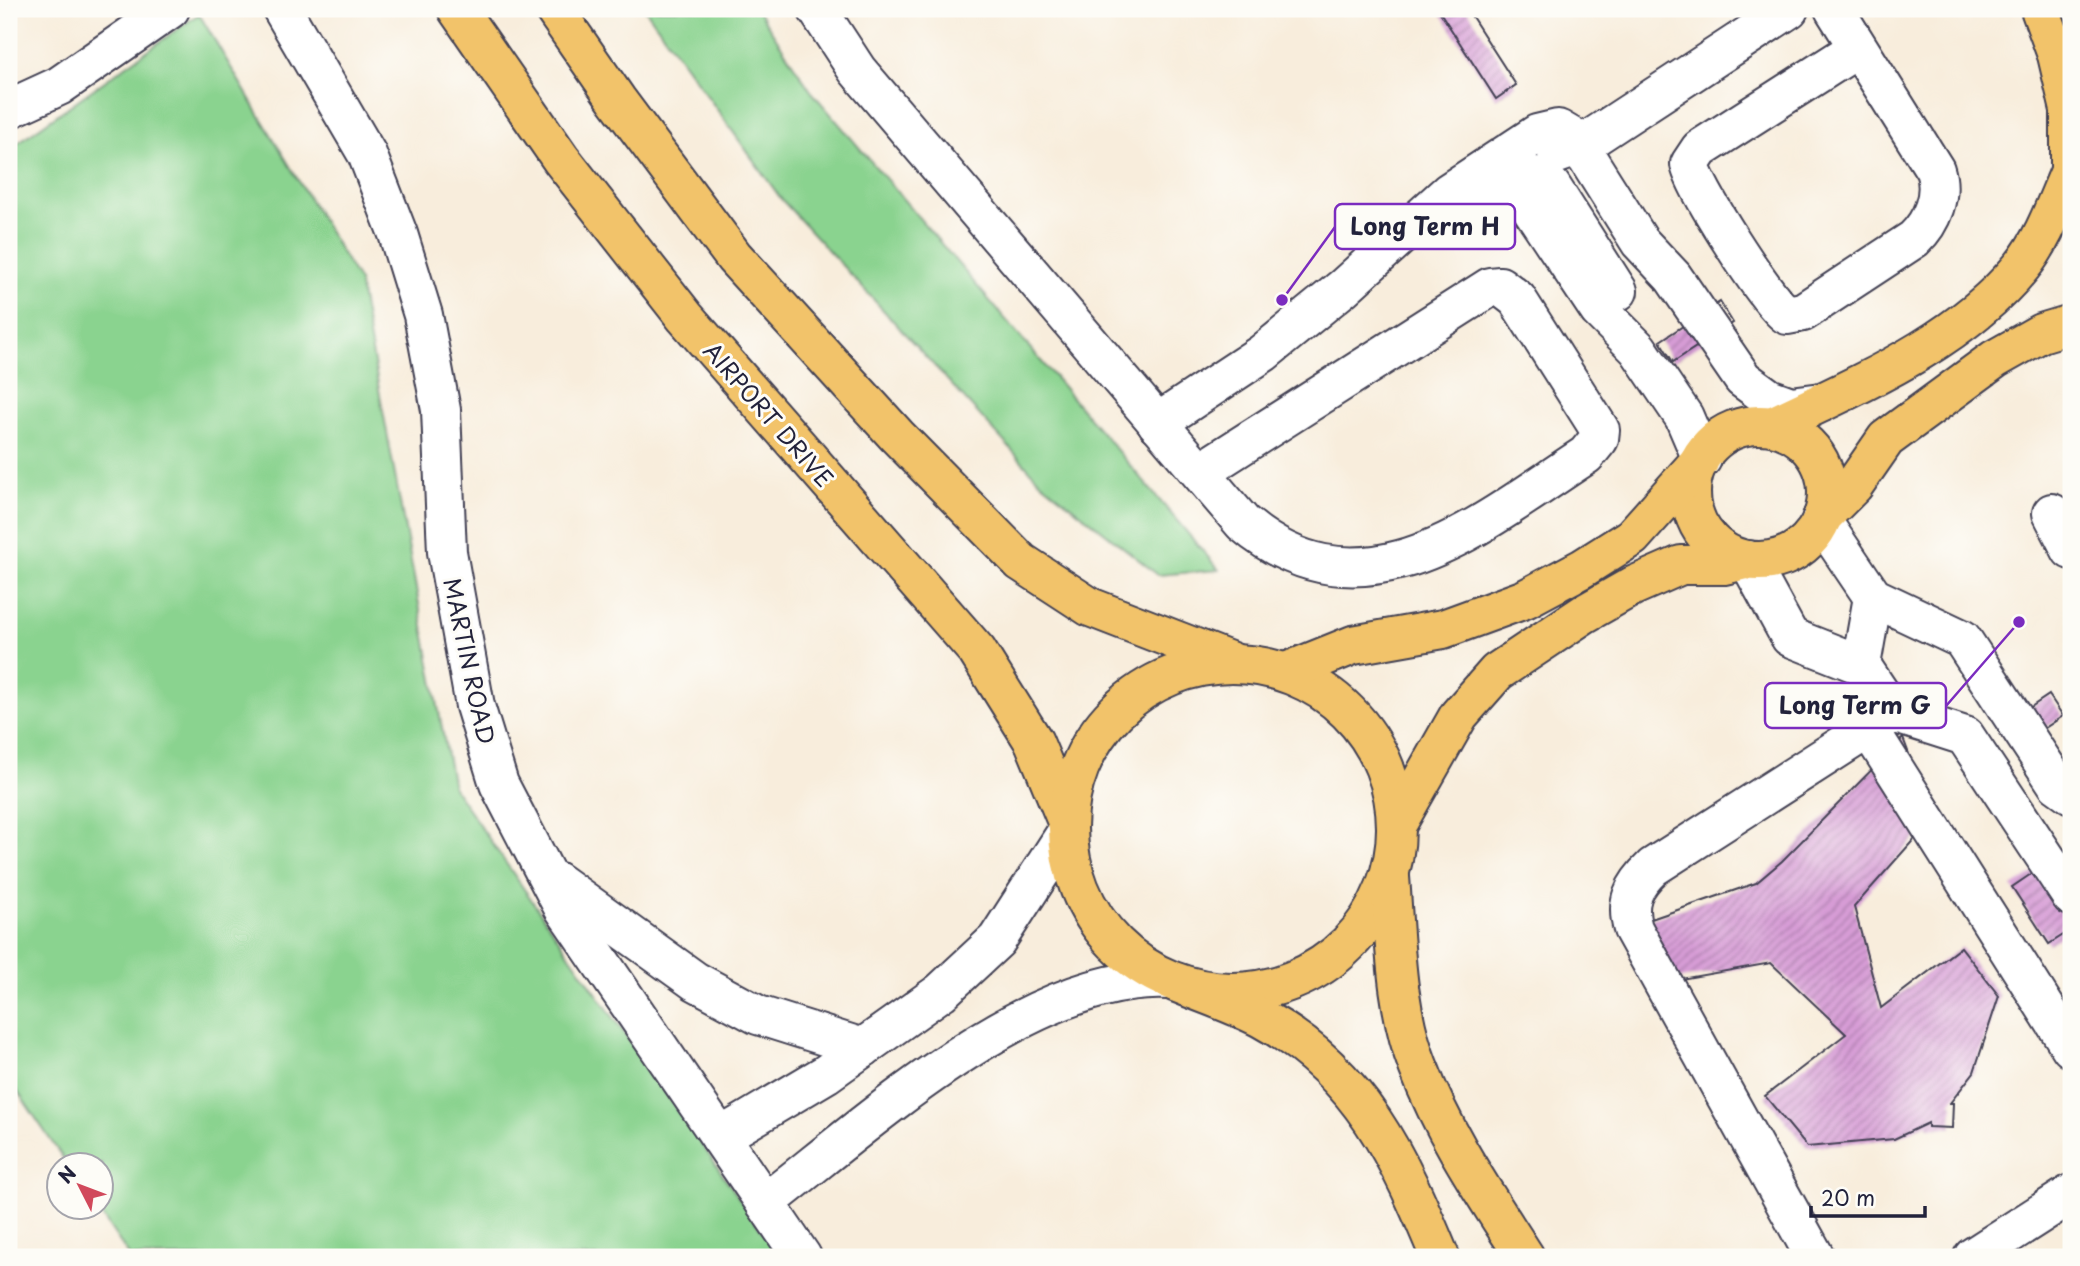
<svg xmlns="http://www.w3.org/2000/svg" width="2080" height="1266" font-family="'Playpen Sans',sans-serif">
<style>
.grass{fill:#8ad38f;stroke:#567a65;stroke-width:2}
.building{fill:url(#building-hatch)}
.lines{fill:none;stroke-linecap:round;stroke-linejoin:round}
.minor-casing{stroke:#424053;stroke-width:42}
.major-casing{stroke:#424053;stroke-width:42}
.highway-casing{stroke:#424053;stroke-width:42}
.minor{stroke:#fff;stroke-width:38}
.major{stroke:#f2c36a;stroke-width:38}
.highway{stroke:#f2c36a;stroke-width:38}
.labels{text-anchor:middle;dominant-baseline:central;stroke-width:6;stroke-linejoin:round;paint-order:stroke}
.street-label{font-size:23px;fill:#22223b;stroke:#fdfcf7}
.leader{fill:none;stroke:#7b2cbf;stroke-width:2.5}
.callout-dot{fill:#7b2cbf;stroke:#fdfcf7;stroke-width:2.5}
.callout{fill:#fdfcf7;stroke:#7b2cbf;stroke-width:2.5}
.callout-label{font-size:24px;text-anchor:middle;font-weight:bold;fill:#22223b}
</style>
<defs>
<pattern id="building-hatch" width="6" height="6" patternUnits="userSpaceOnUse" patternTransform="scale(1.75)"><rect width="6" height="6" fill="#d79cd6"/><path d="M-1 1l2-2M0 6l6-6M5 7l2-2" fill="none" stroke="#ae7faf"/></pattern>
</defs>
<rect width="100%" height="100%" fill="#fdfcf7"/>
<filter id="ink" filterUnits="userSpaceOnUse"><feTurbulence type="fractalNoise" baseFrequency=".0143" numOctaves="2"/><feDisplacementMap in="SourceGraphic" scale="14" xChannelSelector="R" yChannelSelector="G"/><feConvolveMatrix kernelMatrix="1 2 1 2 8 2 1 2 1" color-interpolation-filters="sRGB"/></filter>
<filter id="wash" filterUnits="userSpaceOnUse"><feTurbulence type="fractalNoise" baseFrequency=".00686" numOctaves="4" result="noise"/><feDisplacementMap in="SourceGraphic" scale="28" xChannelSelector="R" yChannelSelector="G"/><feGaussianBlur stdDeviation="1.57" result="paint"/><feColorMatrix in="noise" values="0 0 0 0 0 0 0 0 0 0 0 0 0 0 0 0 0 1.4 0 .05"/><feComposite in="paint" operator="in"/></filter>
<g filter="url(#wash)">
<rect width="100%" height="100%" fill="#f8eddc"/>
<!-- grass -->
<g class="grass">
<path d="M645 9H757L811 91 1219 570 1158 575 1041 482 782 200Z"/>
<path d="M199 14 359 282 453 787 780 1257H130L96 1207 102 1206V1164H67L9 1079V149Z"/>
</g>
<g id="blocks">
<!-- building -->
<g class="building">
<path d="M1438 9H1467L1516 85 1496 99Z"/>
<path d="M1720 302 1733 323 1673 362 1660 341Z"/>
<path d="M2049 695 2063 716 2012 750 1998 729Z"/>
<path d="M1903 738 1933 818 1854 907 1881 1008 1961 947 1999 996 1974 1072 1950 1103H1953L1952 1128 1928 1127V1123L1894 1139 1807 1147 1765 1096 1846 1034 1771 963 1681 979 1625 928 1756 883 1782 861Z"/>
<path d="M2071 847V930L2049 944 2012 887Z"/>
</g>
</g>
</g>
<g filter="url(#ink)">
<use href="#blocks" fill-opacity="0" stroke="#424053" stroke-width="2"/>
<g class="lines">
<!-- minor casing -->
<g class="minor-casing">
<g id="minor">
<path d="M282 9 367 154 398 234 423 315 441 410 447 552 475 706 499 784 563 907 802 1257"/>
<path d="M817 9 857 70 1243 523C1364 626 1481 523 1586 455L1599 439 1600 430 1517 299 1500 286 1490 287 1200 472"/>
<path d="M1834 9 1935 170C1943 195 1932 222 1914 239L1803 312 1787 315C1770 306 1690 181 1690 164L1700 149 1858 48"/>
<path d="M9 109 59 86 170 9"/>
<path d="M1557 154 1580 146 1789 9"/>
<path d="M1516 177 1536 176 1551 186 1618 291"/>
<path d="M1457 217C1473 200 1498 182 1521 193L1599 310 1638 349 1684 417 1702 459"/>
<path d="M1157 423 1263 353 1344 287 1449 192 1537 134 1558 129 1575 139 1640 242 1673 277 1743 379 1769 398 1791 406 1822 402"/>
<path d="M2052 513 2071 550"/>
<path d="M1821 520 1873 597 1962 639 2057 784 2071 794"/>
<path d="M1748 560 1790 637 1861 665 1893 713 1965 736 2071 896"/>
<path d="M1861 665 1873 597"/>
<path d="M1869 729 2071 1048"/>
<path d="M556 881 695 981 758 1015 863 1048"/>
<path d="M720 1137 826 1074 941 992 997 940 1068 830"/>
<path d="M765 1203C870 1122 1032 972 1169 980"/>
<path d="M1815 1257 1633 929C1625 902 1633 886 1653 867L1893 713"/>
<path d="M1973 1257 2071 1194"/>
</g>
</g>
<!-- major casing -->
<g class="major-casing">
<g id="major">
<path d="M457 9 561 159 685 317 977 651 1034 742 1068 824"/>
<path d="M554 9 617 100 734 257 897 436 1021 562 1090 607 1232 662"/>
<path d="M2040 9 2057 55 2070 110V166"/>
<circle cx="1759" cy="493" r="68"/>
<path d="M1772 426C1859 384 1959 343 2022 266 2044 239 2056 203 2070 171"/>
<path d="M1823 516 1854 485 1886 439 1995 359 2041 333 2071 324"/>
<circle cx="1232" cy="828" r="164"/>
<path d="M1286 672 1353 645 1443 629 1525 599 1583 568 1632 537 1699 462"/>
<path d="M1397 824 1459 715 1497 672 1584 614 1633 586 1681 565H1724L1745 560"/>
</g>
</g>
<!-- highway casing -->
<g class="highway-casing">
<g id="highway">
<path d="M1390 877C1395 939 1395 1007 1418 1066 1444 1135 1486 1196 1525 1257"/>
<path d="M1177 983C1204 994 1234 1004 1261 1018 1361 1072 1399 1158 1440 1257"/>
</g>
</g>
<!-- minor -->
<use href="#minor" class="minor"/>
<!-- major -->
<use href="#major" class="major"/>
<!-- highway -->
<use href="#highway" class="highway"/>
</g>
</g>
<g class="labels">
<!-- street labels -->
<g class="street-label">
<text transform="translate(769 414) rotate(49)">AIRPORT DRIVE</text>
<text transform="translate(470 661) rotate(78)">MARTIN ROAD</text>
</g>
</g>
<!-- callouts -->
<path class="leader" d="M1282 300L1335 227M2019 622L1946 706"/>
<g class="callout-dot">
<circle cx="1282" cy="300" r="7"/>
<circle cx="2019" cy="622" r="7"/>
</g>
<g class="callout">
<rect x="1335" y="204" width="180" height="45" rx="7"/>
<rect x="1765" y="683" width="181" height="45" rx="7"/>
</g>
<g class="callout-label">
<text x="1425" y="235">Long Term H</text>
<text x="1855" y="714">Long Term G</text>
</g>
<!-- margin -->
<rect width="2080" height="1266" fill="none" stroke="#fdfcf7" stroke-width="35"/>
<!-- north arrow -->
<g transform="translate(80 1186) rotate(312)"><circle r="33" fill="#fdfcf7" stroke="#a5a5ac" stroke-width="2"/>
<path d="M0-5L12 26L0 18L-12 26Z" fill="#d1495b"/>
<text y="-10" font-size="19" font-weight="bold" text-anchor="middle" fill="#22223b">N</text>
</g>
<!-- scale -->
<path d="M1811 1206v10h114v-10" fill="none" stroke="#22223b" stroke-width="3.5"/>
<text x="1821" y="1206" font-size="21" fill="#22223b" stroke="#fdfcf7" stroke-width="5" paint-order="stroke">20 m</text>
</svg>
